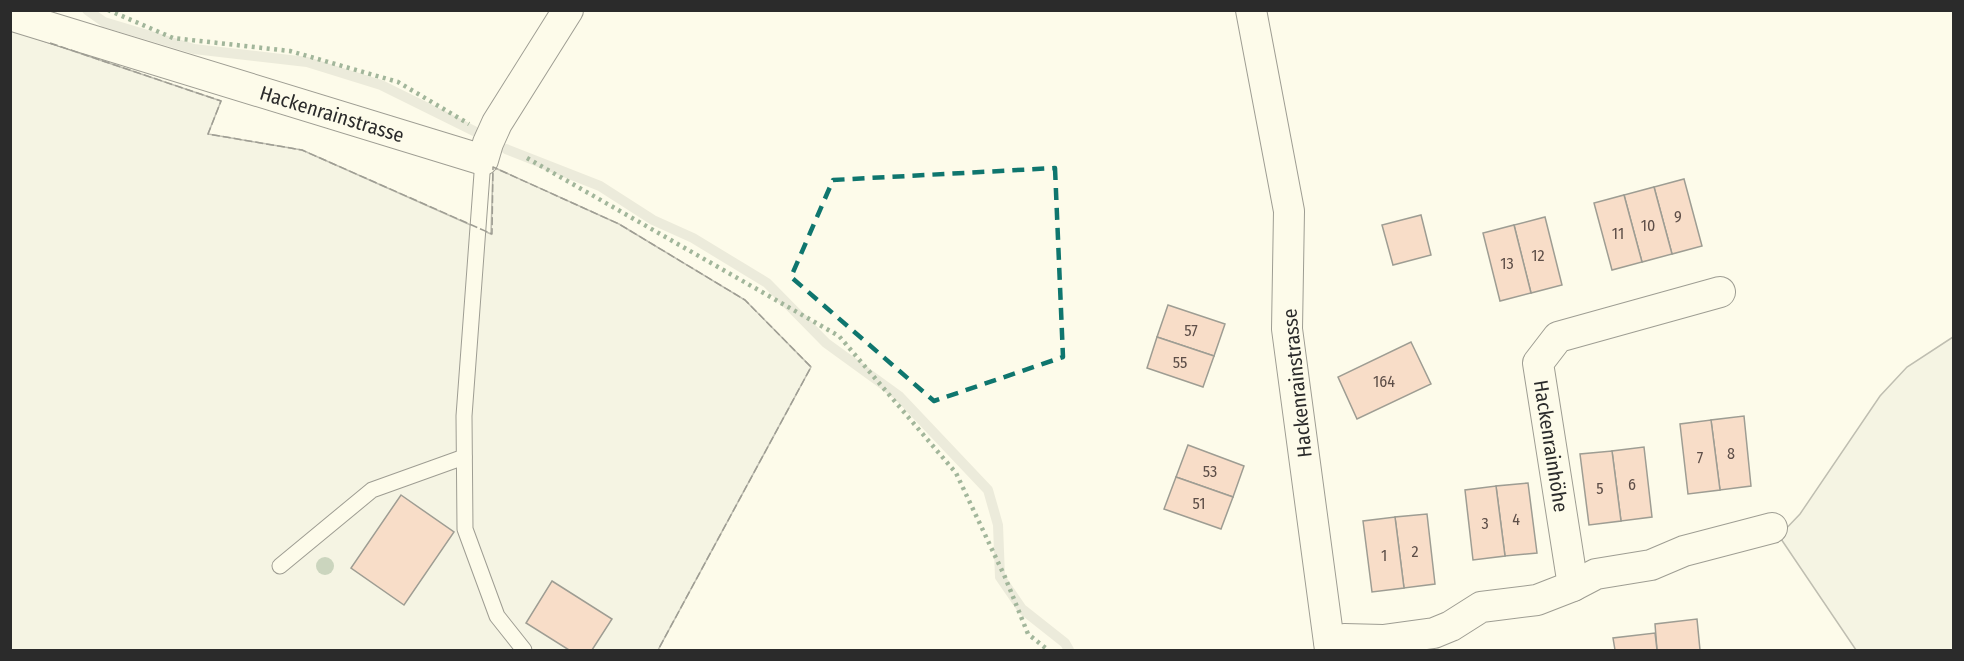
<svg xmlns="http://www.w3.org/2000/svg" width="1964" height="661" font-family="'Fira Sans Condensed',sans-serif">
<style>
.green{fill:#ecebdb;stroke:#74746e;stroke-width:1.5}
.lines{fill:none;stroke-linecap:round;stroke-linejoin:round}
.stream{stroke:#d8d7c9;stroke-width:10}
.building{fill:#f2b8a0;stroke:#2b2b2b;stroke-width:1.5}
.lane-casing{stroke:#2b2b2b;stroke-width:17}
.street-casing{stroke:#2b2b2b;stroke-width:32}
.lane{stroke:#fdfbea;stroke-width:15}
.street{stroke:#fdfbea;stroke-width:30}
.hedge{stroke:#34623c;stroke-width:4.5;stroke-dasharray:3 4.5;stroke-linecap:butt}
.fence{stroke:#2b2b2b;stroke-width:1.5;stroke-dasharray:8 3;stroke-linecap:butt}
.tree{fill:#8ea78a}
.marked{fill:none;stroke:#0f766e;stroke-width:4.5;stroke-dasharray:12 8;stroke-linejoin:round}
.labels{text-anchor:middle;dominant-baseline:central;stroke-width:4.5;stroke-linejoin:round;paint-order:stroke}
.number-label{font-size:16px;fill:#5d4e48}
.street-label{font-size:20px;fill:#2b2b2b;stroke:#fdfbea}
</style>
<rect width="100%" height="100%" fill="#fdfbea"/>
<!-- green -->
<g class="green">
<path d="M11 31H14L221 101 208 134 302 150 491 234 493 167 619 224 745 300 811 367 658 650H11Z"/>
<path d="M1953 337V650H1856L1779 536 1800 514 1880 396 1907 367Z"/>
</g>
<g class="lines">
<!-- stream -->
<g class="stream">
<path d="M87 10 104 22 194 49 307 62 381 85 474 131"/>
<path d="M506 149 600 186 653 220 693 238 767 283 826 343 899 396 988 490 998 525 1000 577 1022 609 1065 643 1069 650"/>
</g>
</g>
<!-- building -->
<g class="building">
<path d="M1684 179 1702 246 1672 254 1654 187Z"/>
<path d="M1654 187 1672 254 1642 262 1624 195Z"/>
<path d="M1624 195 1642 262 1612 270 1594 203Z"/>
<path d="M1421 215 1431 255 1393 265 1382 225Z"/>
<path d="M1545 217 1562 285 1531 293 1514 225Z"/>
<path d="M1514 225 1531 293 1500 301 1483 233Z"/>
<path d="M1168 305 1225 324 1214 356 1157 337Z"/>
<path d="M1157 337 1214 356 1203 387 1147 368Z"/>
<path d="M1411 342 1431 384 1357 419 1338 377Z"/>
<path d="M1744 416 1751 486 1720 490 1711 420Z"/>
<path d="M1711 420 1720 490 1688 494 1680 424Z"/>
<path d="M1188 445 1244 466 1233 497 1176 477Z"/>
<path d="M1644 447 1652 517 1621 521 1612 451Z"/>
<path d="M1612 451 1621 521 1589 525 1580 454Z"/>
<path d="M1176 477 1233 497 1221 529 1164 509Z"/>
<path d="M1528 483 1537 553 1505 556 1496 486Z"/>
<path d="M1496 486 1505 556 1473 560 1465 490Z"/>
<path d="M401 495 454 532 404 605 351 568Z"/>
<path d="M1427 514 1435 584 1404 588 1395 517Z"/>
<path d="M1395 517 1404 588 1372 592 1363 521Z"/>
<path d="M552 581 612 619 592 650H569L526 623Z"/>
<path d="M1697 619 1700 650H1657L1655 624Z"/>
<path d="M1655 633 1657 650H1615L1613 638Z"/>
</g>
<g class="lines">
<!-- lane casing -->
<g class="lane-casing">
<g id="lane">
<path d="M483 160 464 416 465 529 497 616 524 650"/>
<path d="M280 566 372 490 464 457"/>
</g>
</g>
<!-- street casing -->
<g class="street-casing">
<g id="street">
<path d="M1251 10 1289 211 1287 329 1330 650"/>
<path d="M16 17 483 160 488 143 497 123 568 10"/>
<path d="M1573 586 1538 363 1558 337 1720 292"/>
<path d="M1329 641 1344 639 1383 640 1434 633 1451 626 1481 607 1537 600 1573 586 1596 574 1651 565 1684 551 1772 528"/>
</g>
</g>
<!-- lane -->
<use href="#lane" class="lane"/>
<!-- street -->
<use href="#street" class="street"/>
<!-- hedge -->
<g class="hedge">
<path d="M108 10 173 38 290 51 398 82 469 124"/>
<path d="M527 158 839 336 956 473 1005 577 1028 634 1048 650"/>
</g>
<!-- fence -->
<path class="fence" d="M50 43 221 101 208 134 302 150 492 234 493 167 619 224 745 300 811 367 658 650"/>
</g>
<!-- trees -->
<circle class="tree" cx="325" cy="566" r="9"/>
<!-- marked area -->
<path d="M0 0H1964V661H0ZM1055 168 1063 357 934 401 791 277 833 180Z" fill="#fdfbea" fill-opacity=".55" fill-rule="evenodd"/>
<path class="marked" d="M1055 168 1063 357 934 401 791 277 833 180Z"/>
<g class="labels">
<!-- number labels -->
<g class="number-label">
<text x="1678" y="216">9</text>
<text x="1648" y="225">10</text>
<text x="1618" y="233">11</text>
<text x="1538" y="255">12</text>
<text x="1507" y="263">13</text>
<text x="1191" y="330">57</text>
<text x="1180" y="362">55</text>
<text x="1384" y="381">164</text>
<text x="1731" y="453">8</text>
<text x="1700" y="457">7</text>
<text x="1210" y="471">53</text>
<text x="1632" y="484">6</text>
<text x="1600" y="488">5</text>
<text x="1199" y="503">51</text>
<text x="1516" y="519">4</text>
<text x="1485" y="523">3</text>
<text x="1415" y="551">2</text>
<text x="1384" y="555">1</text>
</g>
<!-- street labels -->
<g class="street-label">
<text transform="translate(332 114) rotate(17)">Hackenrainstrasse</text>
<text transform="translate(1297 383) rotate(-96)">Hackenrainstrasse</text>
<text transform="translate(1551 446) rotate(81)">Hackenrainhöhe</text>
</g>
</g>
<!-- border -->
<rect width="1964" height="661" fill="none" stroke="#2b2b2b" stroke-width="24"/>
</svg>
